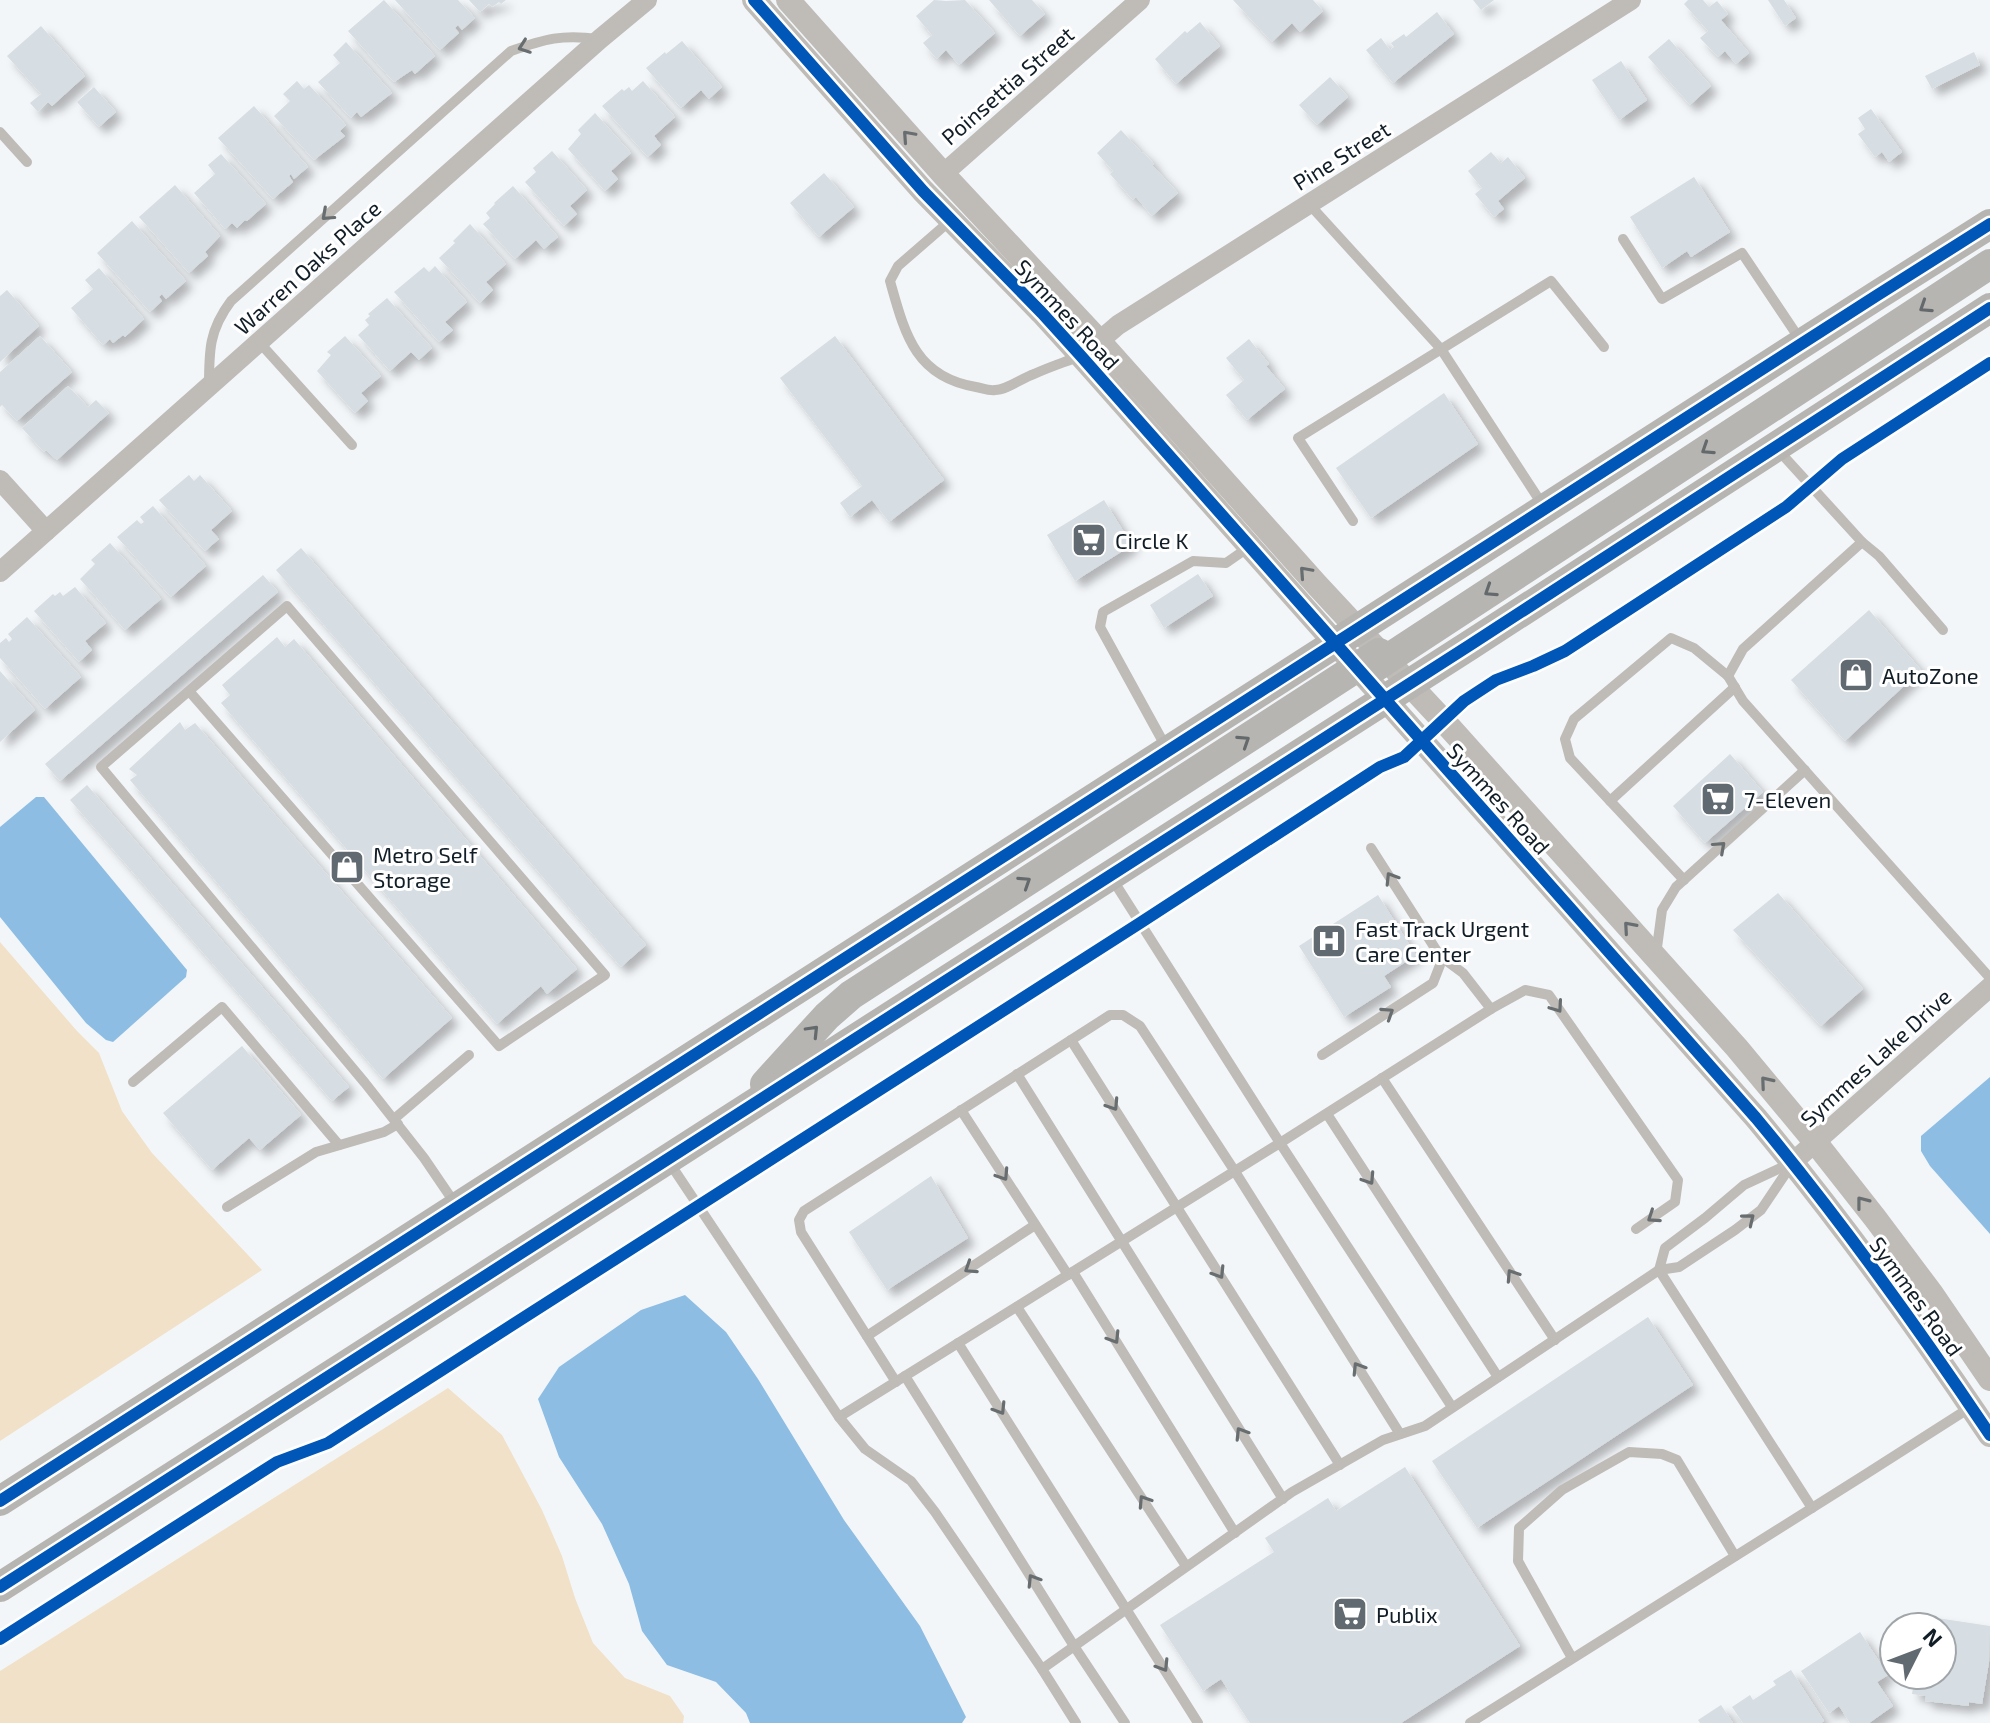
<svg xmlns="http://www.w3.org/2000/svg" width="1990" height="1723" font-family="'Exo 2',sans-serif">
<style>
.green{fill:#f1e1c8}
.water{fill:#8dbde3}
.building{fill:#d6dde3;filter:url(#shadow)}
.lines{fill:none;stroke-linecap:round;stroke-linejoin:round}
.service{stroke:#bfbcb8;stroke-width:10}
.minor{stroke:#bfbcb8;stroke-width:20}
.tertiary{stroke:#bfbcb8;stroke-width:24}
.primary{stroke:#b7b5b2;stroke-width:30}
.cycleway-casing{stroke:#fff;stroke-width:17}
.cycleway{stroke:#0057b8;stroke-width:12}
.oneway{stroke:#686d70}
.oneway2{stroke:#646a6c}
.labels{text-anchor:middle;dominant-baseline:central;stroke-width:6;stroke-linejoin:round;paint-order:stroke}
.street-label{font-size:22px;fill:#121e27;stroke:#fff}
.poi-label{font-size:22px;fill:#121e27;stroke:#fff;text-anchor:start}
</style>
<defs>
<filter id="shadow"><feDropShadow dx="7" dy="7" stdDeviation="4" flood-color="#0004"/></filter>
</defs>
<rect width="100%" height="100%" fill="#f3f6f9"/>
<!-- green -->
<g class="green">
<path d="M0 942 77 1031 99 1053 122 1111 152 1153 262 1270 0 1441Z"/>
<path d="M448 1388 502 1435 542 1510 562 1556 575 1598 593 1643 625 1678 670 1696 684 1716 683 1723H0V1671Z"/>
</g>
<!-- water -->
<g class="water">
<path d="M36 797H44L187 970 186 977 113 1042 106 1040 86 1023 0 917V827Z"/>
<path d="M1990 1077V1234L1930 1166 1921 1151V1136Z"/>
<path d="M685 1295 726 1332 758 1379 844 1520 920 1626 966 1717 962 1723H750L746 1713 716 1682 667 1665 642 1631 629 1584 602 1524 559 1457 538 1399 559 1367 641 1310Z"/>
</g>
<!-- building -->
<g class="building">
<path d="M384 0 435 56 415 74 412 70 394 82 348 31Z"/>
<path d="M395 0H458L475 18 462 30 458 25 455 28 459 33 440 50Z"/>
<path d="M469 0H506L501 4 499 2 492 7 489 4 480 12Z"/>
<path d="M934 0 946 1 965 0 995 33 959 65 946 50 937 59 923 43 932 35 916 16Z"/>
<path d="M989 0H1032L1045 14 1020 36Z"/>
<path d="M1233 0H1313L1323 11 1300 32 1292 23 1272 42Z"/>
<path d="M1473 0H1494L1481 10Z"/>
<path d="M1688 0H1703L1709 7 1717 1 1728 14 1721 20 1749 53 1736 64 1725 51 1718 57 1700 38 1708 31 1684 4Z"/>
<path d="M1768 0H1784L1796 18 1785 26Z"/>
<path d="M1437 12 1454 34 1393 83 1366 50 1381 38 1390 50 1394 47 1391 43 1404 34 1406 37Z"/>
<path d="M1200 22 1220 46 1176 84 1155 59 1185 31 1187 33Z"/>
<path d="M41 26 85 76 52 106 48 102 38 112 30 103 41 94 7 56Z"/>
<path d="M1669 39 1711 86 1690 105 1648 57Z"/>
<path d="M682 41 722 87 709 99 701 90 681 108 646 68 665 52 666 54Z"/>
<path d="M346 42 392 93 361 117 357 112 351 118 318 82 340 63 333 55Z"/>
<path d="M1974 52 1980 65 1932 89 1925 76Z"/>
<path d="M1621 61 1647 100 1619 120 1592 80Z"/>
<path d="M1330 77 1348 97 1317 125 1299 105Z"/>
<path d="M297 81 304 89 309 85 346 125 340 131 345 136 314 160 274 116 290 101 283 94Z"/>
<path d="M643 81 675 117 654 136 661 145 648 157 602 106 622 89 624 91 629 87 632 91Z"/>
<path d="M94 87 116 112 99 127 77 102Z"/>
<path d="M254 106 308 167 294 179 291 174 289 176 293 182 273 199 218 138Z"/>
<path d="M1871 109 1902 152 1889 162 1882 152 1875 157 1858 134 1865 129 1858 118Z"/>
<path d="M595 113 631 153 611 171 618 179 605 191 568 149 581 134 578 130Z"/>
<path d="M1121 130 1142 153 1143 152 1154 164 1152 165 1178 193 1152 216 1136 197 1133 200 1110 174 1113 171 1097 153Z"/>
<path d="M552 151 587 190 570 206 577 214 564 226 525 182 536 172 533 168Z"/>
<path d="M1491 152 1501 163 1508 157 1525 178 1498 201 1504 209 1494 217 1475 194 1482 188 1468 171Z"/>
<path d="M221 154 266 204 247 221 245 220 237 228 232 223 225 229 194 193 215 174 208 165Z"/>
<path d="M824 173 854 207 819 237 790 203Z"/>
<path d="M1694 177 1730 232 1691 257 1687 251 1662 268 1630 217Z"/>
<path d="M175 185 220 236 205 252 208 256 189 273 139 217Z"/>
<path d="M513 186 558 237 544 249 536 240 515 259 483 224 490 218 486 213 495 204 494 203Z"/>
<path d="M132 221 186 281 166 299 162 294 159 297 162 301 150 312 97 253Z"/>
<path d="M470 224 506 264 486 282 493 290 480 303 439 258 455 243 453 241Z"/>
<path d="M435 266 467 302 445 322 453 330 439 342 394 292 424 267 429 272Z"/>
<path d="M99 268 144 319 125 337 123 335 113 343 110 339 103 345 71 308 93 289 85 280Z"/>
<path d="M7 290 39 326 0 362V296Z"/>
<path d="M387 298 432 348 419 360 411 352 390 371 358 335 369 325 365 320 370 316 368 314Z"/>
<path d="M40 336 72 372 17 421 2 405 0 407V372Z"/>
<path d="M345 336 381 376 361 393 368 401 355 413 317 371 331 355 327 352Z"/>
<path d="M835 336 944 480 889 522 872 500 850 517 840 503 862 486 780 378Z"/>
<path d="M1249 339 1269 364 1266 366 1285 389 1247 420 1226 395 1244 380 1226 358Z"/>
<path d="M68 386 88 407 96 400 109 413 57 460 46 450 44 452 22 428Z"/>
<path d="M1444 393 1478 444 1371 518 1336 468Z"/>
<path d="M189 475 194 481 200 475 232 511 211 530 219 539 205 551 159 500Z"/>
<path d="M1104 500 1132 545 1075 581 1047 535Z"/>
<path d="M153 506 206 566 171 597 117 537 137 520 141 524 144 522 140 517Z"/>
<path d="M110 543 161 599 125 630 80 579 95 564 91 560Z"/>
<path d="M301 548 646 945 621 967 276 570Z"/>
<path d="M1198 574 1213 596 1164 628 1150 605Z"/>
<path d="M263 575 278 592 60 781 45 764Z"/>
<path d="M75 587 106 623 85 641 92 650 79 662 34 611 53 594 55 596 60 592 63 596Z"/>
<path d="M1869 610 1921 670 1845 741 1791 680Z"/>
<path d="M27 617 81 677 45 709 0 658V643L6 638 9 642 12 639 8 634Z"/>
<path d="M277 637 285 647 294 639 577 969 547 994 541 986 497 1024 221 703 230 695 222 685Z"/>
<path d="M0 671 35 710 0 742Z"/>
<path d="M180 722 185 730 195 723 452 1018 383 1079 130 780 137 775 129 769Z"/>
<path d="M1730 754 1763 792 1705 843 1673 806Z"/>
<path d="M87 785 349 1087 332 1101 70 800Z"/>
<path d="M1778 893 1863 989 1821 1026 1733 930Z"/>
<path d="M1378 895 1416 955 1384 976 1391 987 1344 1017 1299 946Z"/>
<path d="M242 1046 301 1115 260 1150 249 1138 212 1170 163 1113Z"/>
<path d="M931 1176 968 1238 887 1290 849 1232Z"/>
<path d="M1648 1317 1693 1385 1477 1528 1432 1461Z"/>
<path d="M1405 1467 1520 1646 1401 1723H1250L1221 1679 1203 1691 1160 1625 1274 1552 1265 1538 1328 1498 1336 1511Z"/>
<path d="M1924 1616 1990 1626 1989 1662 1982 1704 1969 1702V1706L1925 1701 1926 1696 1912 1694 1915 1675H1942V1627H1922Z"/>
<path d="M1860 1632 1888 1675 1877 1682 1893 1706 1869 1723H1850L1839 1706 1829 1713 1801 1671Z"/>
<path d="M1791 1670 1824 1721 1821 1723H1743L1732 1707 1750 1695 1753 1700 1776 1685 1773 1681Z"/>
<path d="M1721 1705 1733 1723H1700L1698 1720Z"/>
</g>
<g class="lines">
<!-- service -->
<g class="service">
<path d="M0 132 27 162"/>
<path d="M1309 204 1441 349 1544 507"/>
<path d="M951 220 898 266 890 281C905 334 915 377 976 387 982 388 989 391 995 390 1007 390 1022 378 1034 374 1049 367 1065 362 1080 356"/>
<path d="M1623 239 1662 299 1742 253 1801 341"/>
<path d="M259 342 352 445"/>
<path d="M209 386C209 351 209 330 231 301L511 51C545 39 562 34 598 39"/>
<path d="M1779 451 1862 542 1743 649 1728 676 1743 701 1990 978"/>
<path d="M1353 521 1298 438 1551 281 1604 347"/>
<path d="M1862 542 1879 556 1943 630"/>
<path d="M189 691 499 1046 605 975 287 606 101 767 365 1083 424 1158 456 1205"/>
<path d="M1167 749 1100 627 1103 612 1193 561 1226 563 1249 547"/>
<path d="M1610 801 1735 687"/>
<path d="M1371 848 1440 956 1463 973 1491 1009"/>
<path d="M1111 877 1280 1143 1491 1009 1525 990 1549 995 1678 1180 1675 1202 1636 1229"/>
<path d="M1684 880 1570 758 1565 739 1574 719 1671 638 1694 648 1728 676"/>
<path d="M1656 955 1662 910 1676 887 1805 770"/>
<path d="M1071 1040 1340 1465"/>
<path d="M1322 1055 1433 983 1440 965V956"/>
<path d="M1017 1074 1283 1499"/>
<path d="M1382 1078 1555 1340"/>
<path d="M133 1082 222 1007 339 1145"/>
<path d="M961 1110 1068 1275"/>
<path d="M1327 1114 1498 1377"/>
<path d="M394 1119 469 1055"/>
<path d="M669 1162 839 1417 1280 1143 1452 1407"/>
<path d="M1791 1163 1744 1185 1705 1218 1665 1248 1659 1270 1812 1508"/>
<path d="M227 1207 316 1152 384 1132 398 1124"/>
<path d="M1073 1272 1235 1533"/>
<path d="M1017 1307 1186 1566"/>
<path d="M867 1336 1035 1225"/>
<path d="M958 1343 1198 1723"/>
<path d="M905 1376 1074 1646 1125 1723"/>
<path d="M896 1382 801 1232 799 1220 804 1211 1110 1015H1123L1140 1026 1234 1170 1400 1434"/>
<path d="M839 1417 865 1449 911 1481 935 1512 1042 1669"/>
<path d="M1572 1658 1518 1561 1519 1528 1562 1490 1629 1452 1662 1454 1677 1460 1735 1556"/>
<path d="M1076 1723 1042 1669 1292 1492 1383 1440 1425 1426 1659 1270 1679 1267 1735 1230 1761 1210 1792 1164"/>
<path d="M1470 1723 1866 1474 1971 1407"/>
</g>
<!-- minor -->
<g class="minor">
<path d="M943 174 1140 0"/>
<path d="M1090 349 1118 325 1631 0"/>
<path d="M0 480 46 531"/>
<path d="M0 572 600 39 647 0"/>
<path d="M1793 1162 1990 987"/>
</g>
<!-- tertiary -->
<g class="tertiary">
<path d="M754 0 923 191 1042 313 1081 356 1756 1118C1840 1219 1917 1326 1990 1435"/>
<path d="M788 0 943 174 1099 341 1316 584 1451 729 1737 1048 1816 1143 1875 1218 1932 1294 1990 1379"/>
</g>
<!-- primary -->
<g class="primary">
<path d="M1366 673 1990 264"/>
<path d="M765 1084 827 1016 851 995 1379 653"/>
<path d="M0 1501 1876 296 1990 224"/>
<path d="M0 1587 1470 645 1990 308"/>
</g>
<!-- cycleway casing -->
<g class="cycleway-casing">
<g id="cycleway">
<path d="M754 0 923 191 1042 313 1081 356 1756 1118C1840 1219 1917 1326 1990 1435"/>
<path d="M0 1501 1876 296 1990 224"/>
<path d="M0 1587 1470 645 1990 308"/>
<path d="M0 1639 277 1462 328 1443 1140 923 1380 767 1404 757 1464 701 1496 680 1533 666 1565 651 1786 507 1842 459 1990 363"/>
</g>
</g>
<!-- cycleway -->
<use href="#cycleway" class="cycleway"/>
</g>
<!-- one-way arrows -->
<defs><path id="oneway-chevron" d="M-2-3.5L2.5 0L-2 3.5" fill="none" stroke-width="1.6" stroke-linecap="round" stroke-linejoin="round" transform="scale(2)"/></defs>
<g class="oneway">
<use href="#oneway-chevron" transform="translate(524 47) rotate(160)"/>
<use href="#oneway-chevron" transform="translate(908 136) rotate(-132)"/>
<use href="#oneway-chevron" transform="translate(327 215) rotate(138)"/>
<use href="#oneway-chevron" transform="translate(1305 572) rotate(-132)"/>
<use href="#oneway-chevron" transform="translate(1720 847) rotate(-42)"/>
<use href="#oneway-chevron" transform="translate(1391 878) rotate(-122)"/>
<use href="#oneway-chevron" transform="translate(1629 927) rotate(-131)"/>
<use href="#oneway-chevron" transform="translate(1557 1007) rotate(55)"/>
<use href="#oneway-chevron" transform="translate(1388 1013) rotate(-33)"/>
<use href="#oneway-chevron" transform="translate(1766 1082) rotate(-130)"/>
<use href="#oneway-chevron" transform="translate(1113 1105) rotate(57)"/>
<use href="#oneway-chevron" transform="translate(1003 1175) rotate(57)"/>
<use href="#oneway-chevron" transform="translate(1369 1179) rotate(57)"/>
<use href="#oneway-chevron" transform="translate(1862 1202) rotate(-128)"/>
<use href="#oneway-chevron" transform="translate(1653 1217) rotate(146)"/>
<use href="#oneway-chevron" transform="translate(1749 1219) rotate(-39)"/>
<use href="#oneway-chevron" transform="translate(970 1268) rotate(147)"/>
<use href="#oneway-chevron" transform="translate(1219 1273) rotate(58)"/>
<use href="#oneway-chevron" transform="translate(1512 1275) rotate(-123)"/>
<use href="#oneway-chevron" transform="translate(1114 1338) rotate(58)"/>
<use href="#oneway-chevron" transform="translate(1358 1368) rotate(-122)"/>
<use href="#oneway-chevron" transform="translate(1000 1409) rotate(58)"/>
<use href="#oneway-chevron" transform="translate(1241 1433) rotate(-122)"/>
<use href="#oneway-chevron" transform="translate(1144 1501) rotate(-123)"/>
<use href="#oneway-chevron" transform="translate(1033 1580) rotate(-122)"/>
<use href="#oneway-chevron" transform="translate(1163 1666) rotate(58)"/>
</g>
<g class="oneway2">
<use href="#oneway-chevron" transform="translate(1925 307) rotate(147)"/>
<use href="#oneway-chevron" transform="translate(1707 449) rotate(147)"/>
<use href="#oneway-chevron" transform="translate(1490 591) rotate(147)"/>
<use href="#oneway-chevron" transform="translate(1244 741) rotate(-33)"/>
<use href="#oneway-chevron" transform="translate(1025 882) rotate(-33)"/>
<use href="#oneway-chevron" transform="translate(813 1031) rotate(-46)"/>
</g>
<!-- icons -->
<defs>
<g id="supermarket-square" transform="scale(1.8)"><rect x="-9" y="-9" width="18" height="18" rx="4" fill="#616a70" stroke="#fff"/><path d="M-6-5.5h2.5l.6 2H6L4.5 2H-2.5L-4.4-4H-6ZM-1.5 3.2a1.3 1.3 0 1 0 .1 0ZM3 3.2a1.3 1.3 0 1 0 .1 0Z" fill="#fff"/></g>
<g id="shop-square" transform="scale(1.8)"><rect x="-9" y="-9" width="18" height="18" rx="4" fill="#616a70" stroke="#fff"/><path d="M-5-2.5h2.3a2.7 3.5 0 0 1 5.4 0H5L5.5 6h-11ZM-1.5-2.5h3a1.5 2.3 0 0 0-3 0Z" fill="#fff"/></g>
<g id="hospital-square" transform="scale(1.8)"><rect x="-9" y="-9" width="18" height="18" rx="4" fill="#616a70" stroke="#fff"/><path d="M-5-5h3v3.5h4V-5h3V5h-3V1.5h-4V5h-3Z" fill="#fff"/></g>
</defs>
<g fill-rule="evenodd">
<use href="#supermarket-square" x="1089" y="540"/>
<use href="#shop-square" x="1856" y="675"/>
<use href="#supermarket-square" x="1718" y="799"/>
<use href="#shop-square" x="347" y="867"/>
<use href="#hospital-square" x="1329" y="941"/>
<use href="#supermarket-square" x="1350" y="1614"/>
</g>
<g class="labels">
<!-- street labels -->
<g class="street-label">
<text transform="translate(1007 85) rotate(-41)">Poinsettia Street</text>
<text transform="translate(1341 155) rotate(-32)">Pine Street</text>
<text transform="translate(307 267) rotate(-42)">Warren Oaks Place</text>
<text transform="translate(1068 314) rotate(47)">Symmes Road</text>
<text transform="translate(1499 798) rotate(48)">Symmes Road</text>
<text transform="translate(1875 1057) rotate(-42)">Symmes Lake Drive</text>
<text transform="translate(1917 1296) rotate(54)">Symmes Road</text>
</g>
<!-- poi labels -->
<g class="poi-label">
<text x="1115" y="540">Circle K</text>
<text x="1882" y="675">AutoZone</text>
<text x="1744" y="799">7-Eleven</text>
<text x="373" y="854">Metro Self<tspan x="373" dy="25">Storage</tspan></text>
<text x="1355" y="928">Fast Track Urgent<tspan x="1355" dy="25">Care Center</tspan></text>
<text x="1376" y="1614">Publix</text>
</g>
</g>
<!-- north arrow -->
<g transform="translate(1918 1651) rotate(48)"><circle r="38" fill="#ffffff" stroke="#a0a5a9" stroke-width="2"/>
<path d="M0-6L14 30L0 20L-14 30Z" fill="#616a70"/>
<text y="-12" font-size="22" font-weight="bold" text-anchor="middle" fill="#121e27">N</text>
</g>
</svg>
